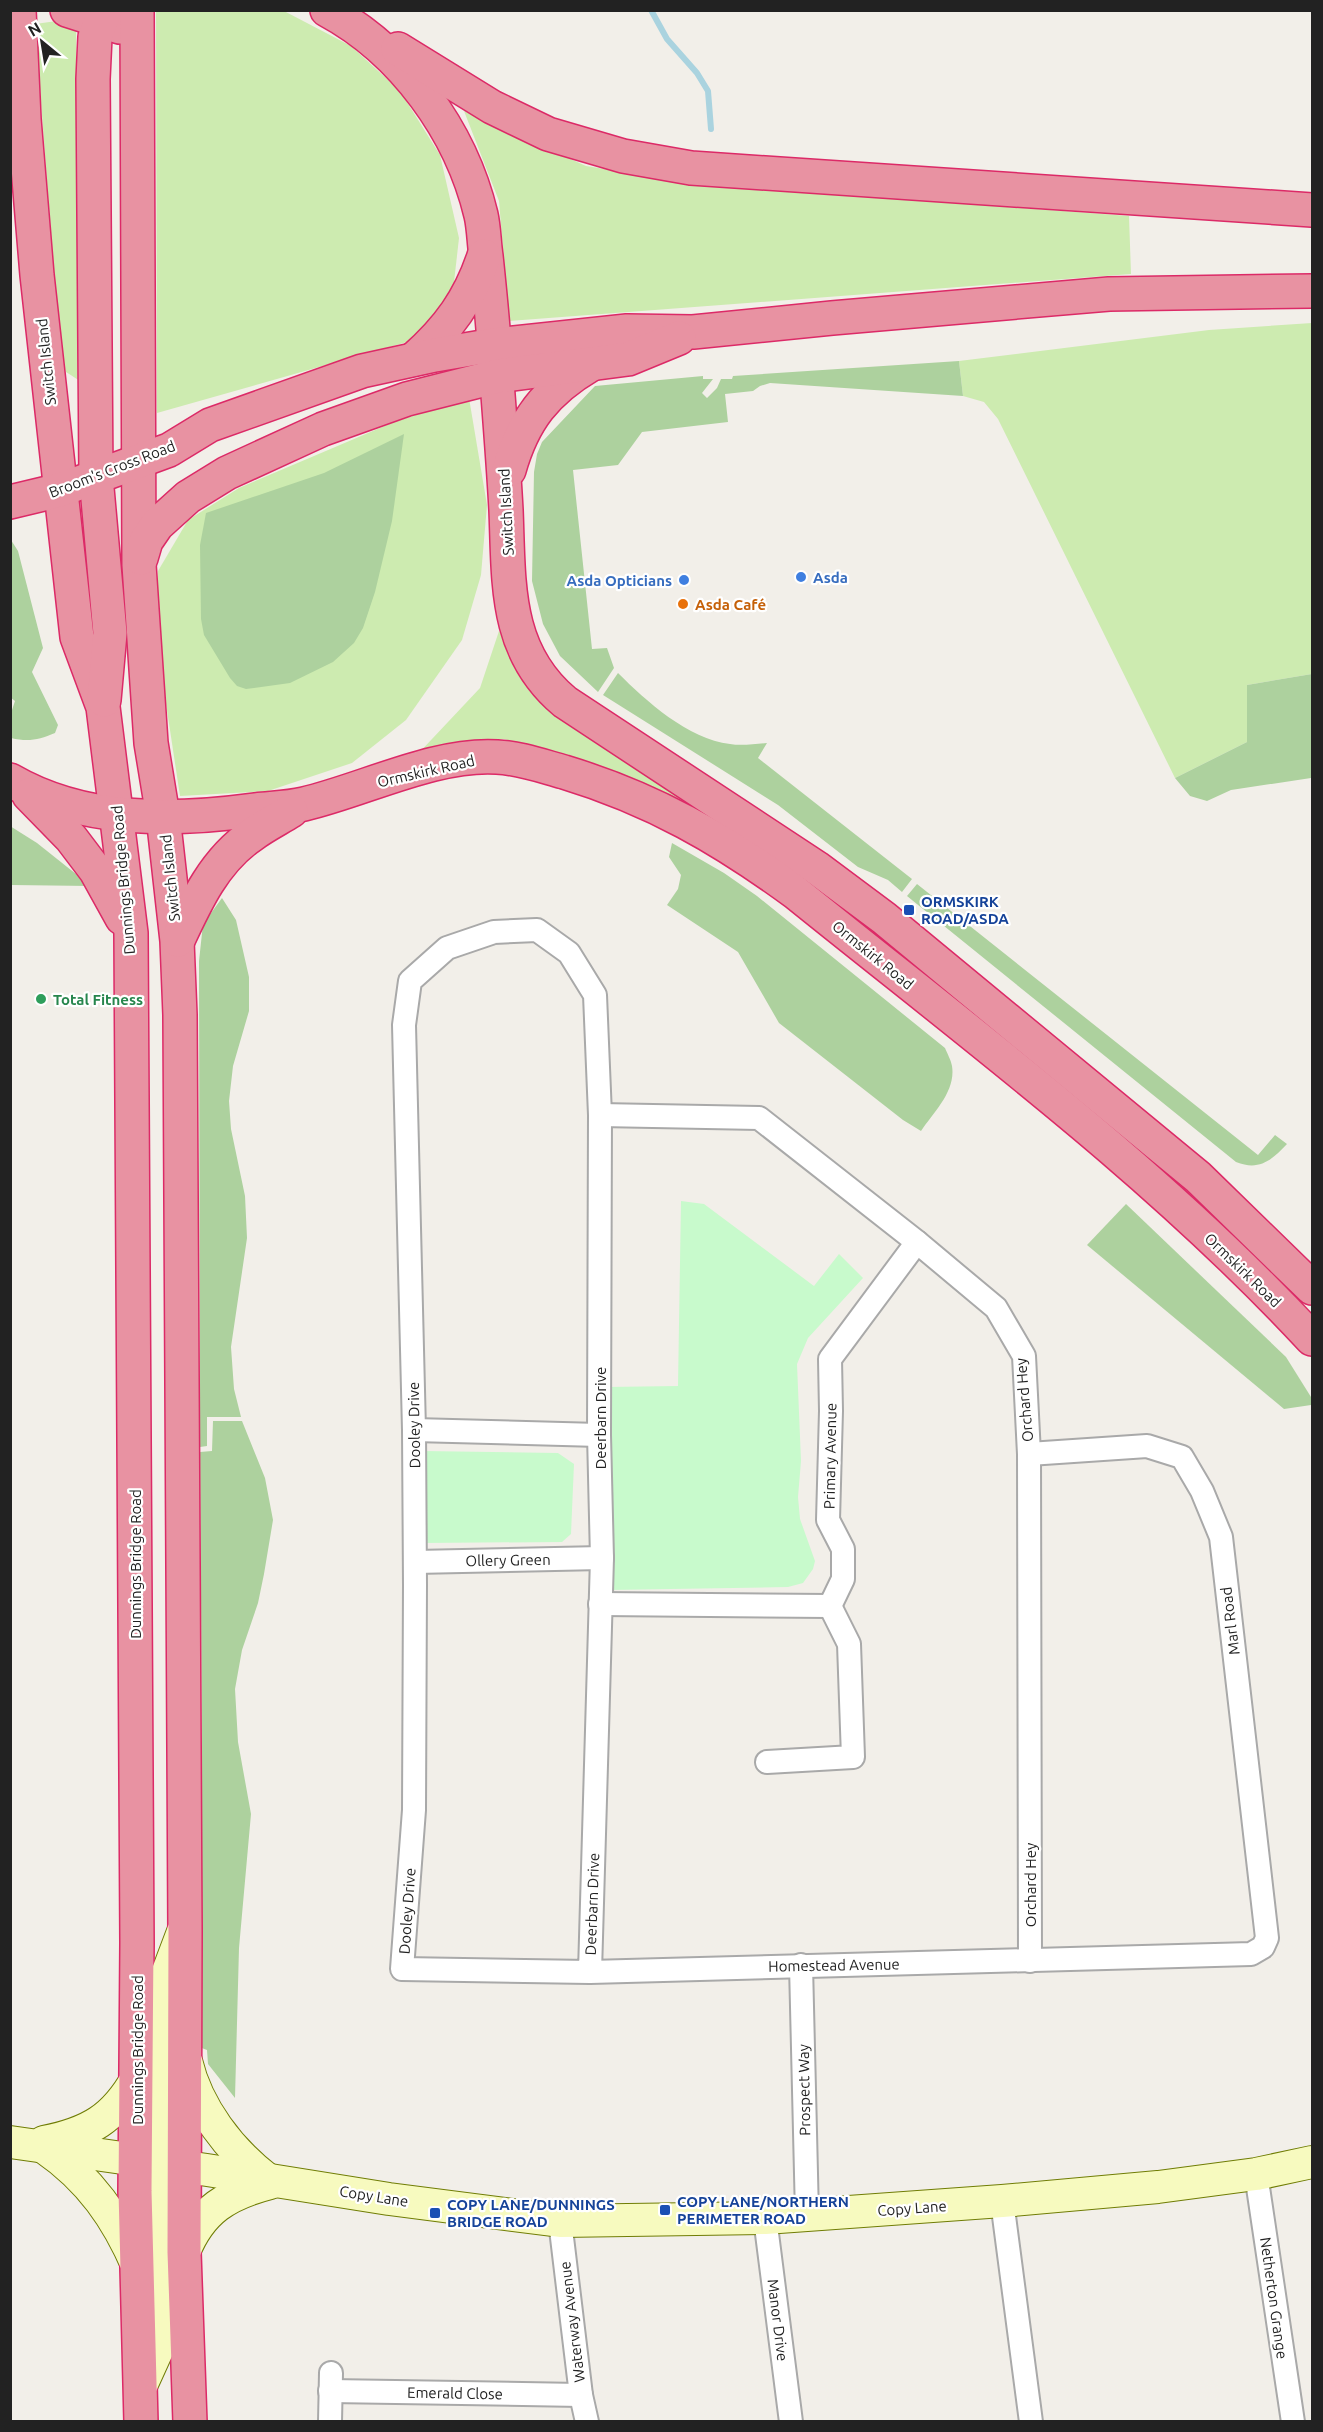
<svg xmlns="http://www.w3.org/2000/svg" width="1323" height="2432" font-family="Ubuntu,sans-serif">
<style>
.grass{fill:#cdebb0}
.forest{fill:#add19e}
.park{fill:#c8facc}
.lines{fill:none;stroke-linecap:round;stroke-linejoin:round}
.stream{stroke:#aad3df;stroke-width:6}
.street-casing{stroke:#a9a9a9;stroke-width:26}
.secondary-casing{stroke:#707d05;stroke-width:34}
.highway-casing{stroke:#dc2a67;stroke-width:36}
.street{stroke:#fff;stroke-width:22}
.secondary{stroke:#f7fabf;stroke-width:32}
.highway{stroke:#e892a2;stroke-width:33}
.shop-dot{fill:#3f7fe0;stroke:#fff;stroke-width:2}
.food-dot{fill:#e8710a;stroke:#fff;stroke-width:2}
.transit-dot{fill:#1a4fb4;stroke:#fff;stroke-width:2}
.leisure-dot{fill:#2e9e5b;stroke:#fff;stroke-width:2}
.labels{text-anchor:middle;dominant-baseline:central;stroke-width:4.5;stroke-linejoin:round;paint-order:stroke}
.street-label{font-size:15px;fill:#222;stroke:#fff}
.shop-label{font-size:15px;font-weight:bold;fill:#366cbe;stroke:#fff;text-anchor:start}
.food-label{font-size:15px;font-weight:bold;fill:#c56008;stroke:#fff;text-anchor:start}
.transit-label{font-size:15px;font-weight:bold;fill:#164399;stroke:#fff;text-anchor:start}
.leisure-label{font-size:15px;font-weight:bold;fill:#27864d;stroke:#fff;text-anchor:start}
</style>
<rect width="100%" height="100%" fill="#f2efe9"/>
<!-- grass -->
<g class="grass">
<path d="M156 11H284L351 46 400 91 440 155 459 238 453 291 414 340 157 413Z"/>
<path d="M64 20 76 26 80 381 66 372 60 351 35 24Z"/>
<path d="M464 111 586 166 698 184 1129 216 1131 274 509 321 499 201Z"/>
<path d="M1312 323V674L1247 685V742L1175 778 998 419 984 402 963 396 959 361 1209 330Z"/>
<path d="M469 398 487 505 481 575 462 640 406 720 352 763 268 791 180 796 158 651V571L188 520 239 488 394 422Z"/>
<path d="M499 631 522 671 685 788 679 799 573 758 504 739 416 756 480 688Z"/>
</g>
<!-- forest -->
<g class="forest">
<path d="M959 361 963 396 770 383 760 386 753 391 725 394 728 422 642 432 618 465 573 470 592 649 607 648 614 668 598 692 560 656 543 624 532 581 534 472 537 454 542 442 595 386 703 376V379H713L702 393 707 398 717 388 721 379H732L733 376Z"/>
<path d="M404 434 392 521 375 592 363 628 354 643 333 662 290 683 246 689 237 686 230 678 204 635 201 619 200 545 206 513 324 473Z"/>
<path d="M11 540 18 551 43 648 32 672 58 725 55 733C39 740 28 742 11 738V713L15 701 10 697Z"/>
<path d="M618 673C646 701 688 739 730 744 741 746 755 744 767 743L758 758 912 879 902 892 888 880 858 867 778 805 603 695Z"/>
<path d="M1312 674V784L1311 778 1231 790 1207 801 1190 796 1175 778 1247 742V685Z"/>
<path d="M10 826 37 843 91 886 11 885Z"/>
<path d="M672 843 724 873 757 896 945 1048C947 1053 951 1060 952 1066 956 1091 934 1112 921 1131L903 1120 779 1023 738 952 667 905 678 889 681 875 669 857Z"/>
<path d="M917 884 1258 1155 1275 1135 1287 1144C1271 1161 1259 1171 1236 1162L907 896Z"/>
<path d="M222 898 236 920 249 977V1011L233 1066 229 1101 231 1129 245 1196 247 1238 231 1347 234 1389 241 1417H207V1446L200 1447 199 961 203 924Z"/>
<path d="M1126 1204 1286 1357 1311 1397V1405L1284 1409 1087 1245Z"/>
<path d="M213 1421H242L265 1478 273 1520 264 1574 258 1603 242 1650 235 1689 238 1742 251 1814 239 1948 235 2098 208 2064 207 2050 199 2047 202 1745 200 1452 212 1451Z"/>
</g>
<!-- park -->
<g class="park">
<path d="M681 1201 704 1204 814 1286 839 1254 863 1278 808 1338 797 1364 801 1461 798 1497 800 1519 815 1561 813 1569 803 1583 788 1587 609 1590 606 1387 678 1386Z"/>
<path d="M422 1451 558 1453 574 1464 571 1534 562 1542 423 1543Z"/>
</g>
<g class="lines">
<!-- stream -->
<path class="stream" d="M651 10 667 39 697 73 708 91 711 129"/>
<!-- street casing -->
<g class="street-casing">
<g id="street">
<path d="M600 1115 759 1118 917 1242 996 1308 1024 1356 1029 1454 1030 1961"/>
<path d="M414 1430 599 1435"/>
<path d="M415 1562 602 1558"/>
<path d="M600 1604 830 1606 843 1579V1549L828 1520 831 1411 830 1359 917 1242"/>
<path d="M767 1762 853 1757 849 1644 830 1606"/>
<path d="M801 1965 807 2215"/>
<path d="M590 1972 602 1558 599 1435 600 1115 595 995 569 953 537 930 494 932 447 948 410 981 404 1025 414 1430 415 1585 414 1810 402 1969 590 1972 1251 1954 1263 1947 1267 1938 1221 1537 1202 1491 1182 1457 1147 1446 1029 1454"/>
<path d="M1256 2174 1293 2422"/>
<path d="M1002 2201 1031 2422"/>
<path d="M765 2218 791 2422"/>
<path d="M560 2221 581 2395 587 2422"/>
<path d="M330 2391 581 2395"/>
<path d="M330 2422 331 2373"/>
</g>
</g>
<!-- secondary casing -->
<g class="secondary-casing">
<g id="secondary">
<path d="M186 2061C197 2108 230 2151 268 2180"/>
<path d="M10 2142 207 2170 389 2199 560 2221 765 2218 1002 2201 1158 2187 1256 2174 1312 2162"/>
<path d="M44 2142C89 2133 114 2119 137 2078"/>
<path d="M45 2148C90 2179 117 2218 138 2267"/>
<path d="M137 2160C149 2157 158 2149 163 2138L166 1977 183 1932"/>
<path d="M184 2252C201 2210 227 2194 270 2183"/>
<path d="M140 2388 160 2344 164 2184 172 2174 185 2167"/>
</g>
</g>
<!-- highway casing -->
<g class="highway-casing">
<g id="highway">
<path d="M19 10 24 119 37 275 77 637 103 707 131 933 137 1943 135 2191 141 2422"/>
<path d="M67 10 120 27"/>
<path d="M137 10 139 565 151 743 163 816 177 941 180 1015 185 1931 184 2252 190 2422"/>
<path d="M327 10C403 51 461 131 481 215 484 228 484 243 486 256 489 285 492 313 494 342 498 398 503 454 506 510 509 583 504 651 565 702L817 868 884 918 1198 1177 1312 1288"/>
<path d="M398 49 492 107 548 134 623 156 691 168 1312 210"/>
<path d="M414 359C448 329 470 299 484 256"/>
<path d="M509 470C523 420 546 391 590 365"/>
<path d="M10 502 60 490 169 450 210 425 362 371 435 355 494 345 627 331 693 332 832 318 1109 294 1312 291"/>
<path d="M141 558 146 541 157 525 188 497 227 473 323 429 407 399 498 376 628 359 679 338"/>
<path d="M104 700 110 633 96 477 93 79 95 37 105 10"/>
<path d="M10 780C84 823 172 821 254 810 270 808 288 808 304 804 364 790 435 753 497 757 520 758 542 766 564 772 653 799 721 838 796 893 973 1036 1157 1172 1312 1339"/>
<path d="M29 795 71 838 96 871 122 918"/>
<path d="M178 940C196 901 215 860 252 835 264 826 278 819 291 811"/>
</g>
</g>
<!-- street -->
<use href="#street" class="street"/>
<!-- secondary -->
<use href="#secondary" class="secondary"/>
<!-- highway -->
<use href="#highway" class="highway"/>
</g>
<!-- markers -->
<g class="shop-dot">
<circle cx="801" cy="577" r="6"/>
<circle cx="684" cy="580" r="6"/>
</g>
<circle class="food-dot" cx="683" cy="604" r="6"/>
<g class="transit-dot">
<rect x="903" y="904" width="12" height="12" rx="3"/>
<rect x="659" y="2204" width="12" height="12" rx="3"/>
<rect x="429" y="2207" width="12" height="12" rx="3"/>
</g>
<circle class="leisure-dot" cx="41" cy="999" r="6"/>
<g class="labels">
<!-- street labels -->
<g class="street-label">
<text transform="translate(46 362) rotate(-96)">Switch Island</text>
<text transform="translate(112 469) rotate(-21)">Broom's Cross Road</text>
<text transform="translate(506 512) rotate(-93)">Switch Island</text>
<text transform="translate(426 771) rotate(-13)">Ormskirk Road</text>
<text transform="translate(170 878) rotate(-96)">Switch Island</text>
<text transform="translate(123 880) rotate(-95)">Dunnings Bridge Road</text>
<text transform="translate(873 955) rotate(39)">Ormskirk Road</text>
<text transform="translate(1243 1270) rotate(44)">Ormskirk Road</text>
<text transform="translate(1024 1400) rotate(-95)">Orchard Hey</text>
<text transform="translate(600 1418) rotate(-90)">Deerbarn Drive</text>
<text transform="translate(414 1425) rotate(-91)">Dooley Drive</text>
<text transform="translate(830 1456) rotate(-89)">Primary Avenue</text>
<text transform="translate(508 1560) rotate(-1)">Ollery Green</text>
<text transform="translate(135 1564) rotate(-90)">Dunnings Bridge Road</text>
<text transform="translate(1230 1621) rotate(-97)">Marl Road</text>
<text transform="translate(1030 1885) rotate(-90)">Orchard Hey</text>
<text transform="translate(592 1904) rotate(-88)">Deerbarn Drive</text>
<text transform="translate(407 1911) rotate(-86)">Dooley Drive</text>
<text transform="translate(834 1965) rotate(-1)">Homestead Avenue</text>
<text transform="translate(137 2050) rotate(-90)">Dunnings Bridge Road</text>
<text transform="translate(804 2090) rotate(-91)">Prospect Way</text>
<text transform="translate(374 2196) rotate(9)">Copy Lane</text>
<text transform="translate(912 2208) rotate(-4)">Copy Lane</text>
<text transform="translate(1274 2298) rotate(82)">Netherton Grange</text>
<text transform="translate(778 2320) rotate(83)">Manor Drive</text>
<text transform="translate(572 2322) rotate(-97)">Waterway Avenue</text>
<text transform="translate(455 2393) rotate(1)">Emerald Close</text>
</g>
<!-- shop labels -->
<g class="shop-label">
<text x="813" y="577">Asda</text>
<text x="672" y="580" text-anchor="end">Asda Opticians</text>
</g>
<!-- food labels -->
<g class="food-label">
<text x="695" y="604">Asda Café</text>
</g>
<!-- transit labels -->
<g class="transit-label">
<text x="921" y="901">ORMSKIRK<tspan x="921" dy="17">ROAD/ASDA</tspan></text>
<text x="677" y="2201">COPY LANE/NORTHERN<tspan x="677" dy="17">PERIMETER ROAD</tspan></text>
<text x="447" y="2204">COPY LANE/DUNNINGS<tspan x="447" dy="17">BRIDGE ROAD</tspan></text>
</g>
<!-- leisure labels -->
<g class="leisure-label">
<text x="53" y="999">Total Fitness</text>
</g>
</g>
<!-- border -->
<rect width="1323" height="2432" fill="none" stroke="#222222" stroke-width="24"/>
<!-- north arrow -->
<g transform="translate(42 42) rotate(330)" stroke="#ffffff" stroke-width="4.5" paint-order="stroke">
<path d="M0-4.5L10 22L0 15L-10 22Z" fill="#222222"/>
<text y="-9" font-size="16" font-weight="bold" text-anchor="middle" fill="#222222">N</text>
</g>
</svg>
